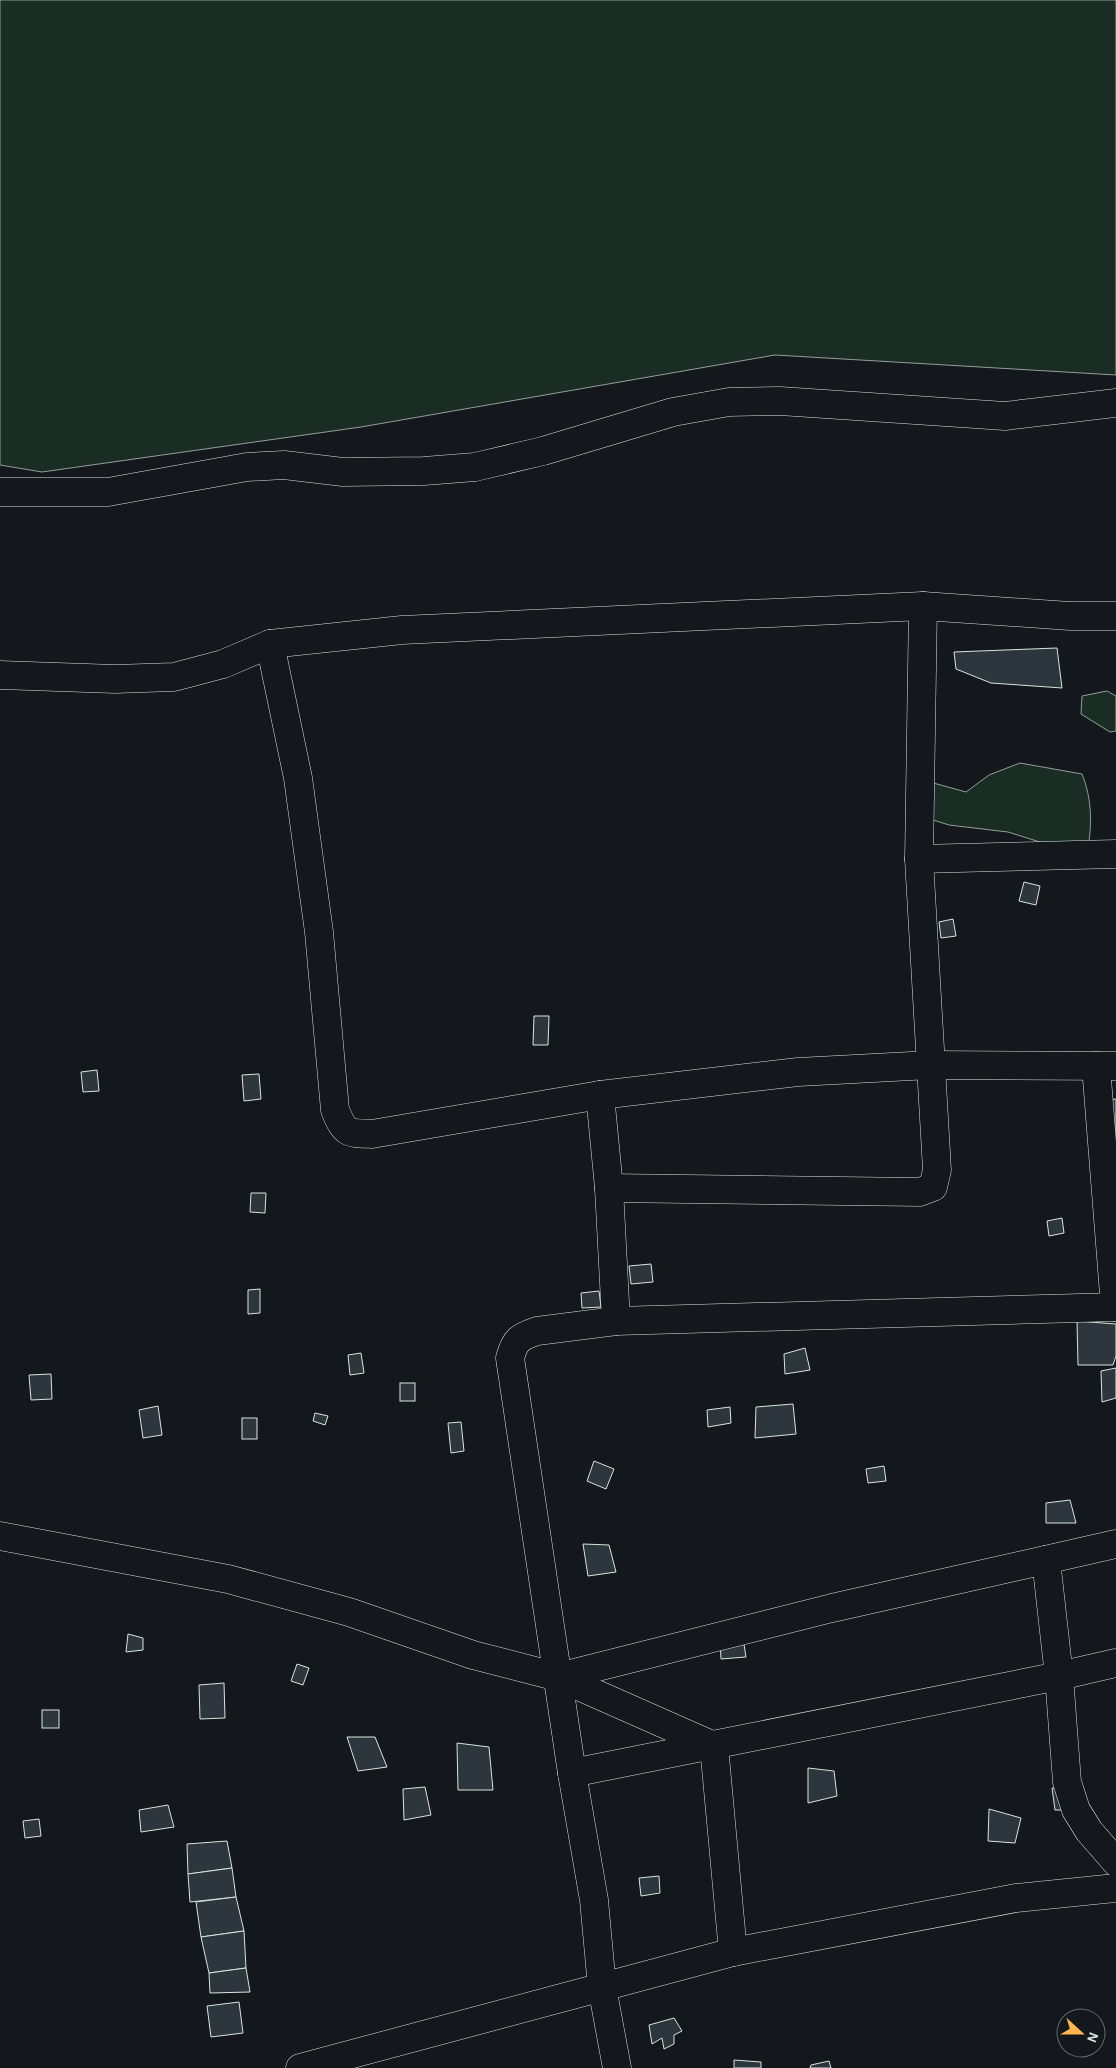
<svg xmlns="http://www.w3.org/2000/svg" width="1116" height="2068" font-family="'Alegreya Sans',sans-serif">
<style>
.green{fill:#1a2d24;stroke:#939e99}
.building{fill:#2c363c;stroke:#d8e6dc}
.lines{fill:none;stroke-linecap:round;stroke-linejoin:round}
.minor-casing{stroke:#d8e6dc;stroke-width:29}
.minor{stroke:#14181c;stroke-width:28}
</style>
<rect width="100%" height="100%" fill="#14181c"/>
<!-- green -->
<g class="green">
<path d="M0 0H1116V375L775 355 361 427 42 472 0 465Z"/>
<path d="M1107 691 1116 696V731L1110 732 1081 714 1082 696Z"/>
<path d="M1020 763 1082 774C1092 799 1092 823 1088 849L1059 848 1008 832 949 825 927 818 926 781 966 792 989 775Z"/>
</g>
<!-- building -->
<g class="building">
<path d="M1057 648 1062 688 991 683 956 669 954 652Z"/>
<path d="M1024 882 1040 886 1036 905 1019 901Z"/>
<path d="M953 919 956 936 941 938 939 922Z"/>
<path d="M534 1016H549L548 1045H533Z"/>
<path d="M97 1070 99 1091 83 1092 81 1072Z"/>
<path d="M259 1074 261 1099 244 1101 242 1075Z"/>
<path d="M1116 1099V1138L1110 1139 1105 1100Z"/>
<path d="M251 1193H266L265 1213 250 1212Z"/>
<path d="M1062 1218 1064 1233 1049 1236 1047 1221Z"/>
<path d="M651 1264 653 1282 631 1284 629 1266Z"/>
<path d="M260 1289V1313L248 1314V1290Z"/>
<path d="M599 1291 601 1307 582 1308 581 1293Z"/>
<path d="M1077 1321 1116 1324V1356L1113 1365H1078Z"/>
<path d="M805 1348 810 1370 785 1374 784 1354Z"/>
<path d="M361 1353 364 1373 350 1375 348 1355Z"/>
<path d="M1116 1368V1398L1102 1402 1101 1371Z"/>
<path d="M51 1374 52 1399 31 1400 29 1375Z"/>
<rect x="400" y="1383" width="15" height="18"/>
<path d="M793 1404 796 1434 755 1438 756 1407Z"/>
<path d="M158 1406 162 1435 143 1438 139 1410Z"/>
<path d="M730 1407 731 1423 708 1427 707 1410Z"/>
<path d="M315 1413 328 1416 325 1425 313 1421Z"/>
<rect x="242" y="1418" width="15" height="21"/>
<path d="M461 1422 464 1451 451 1453 448 1423Z"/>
<path d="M594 1461 614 1469 606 1489 587 1481Z"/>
<path d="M884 1466 886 1481 868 1483 866 1469Z"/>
<path d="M1070 1500 1076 1523H1046V1503Z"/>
<path d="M583 1544 609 1545 616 1572 588 1576Z"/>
<path d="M128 1634 143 1638V1650L126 1652Z"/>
<path d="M743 1638 746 1657 721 1659 720 1641Z"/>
<path d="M297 1664 309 1668 303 1685 291 1681Z"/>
<path d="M224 1683 225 1718 200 1719 199 1685Z"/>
<rect x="42" y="1710" width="17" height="18"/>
<path d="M347 1737H375L387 1767 358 1771Z"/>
<path d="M457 1743 489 1747 493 1790H458Z"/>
<path d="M808 1768 834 1771 837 1796 808 1803Z"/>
<path d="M425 1787 431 1815 404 1820 403 1789Z"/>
<path d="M1052 1788 1064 1789 1069 1810H1055Z"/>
<path d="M168 1805 174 1827 141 1832 139 1810Z"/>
<path d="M989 1809 1021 1818 1015 1843 988 1841Z"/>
<path d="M39 1819 41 1836 25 1838 23 1821Z"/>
<path d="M227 1841 232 1868 188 1874 187 1844Z"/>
<path d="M232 1868 236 1897 190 1902 188 1874Z"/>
<path d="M659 1876 660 1893 641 1896 639 1878Z"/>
<path d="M236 1897 244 1931 201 1937 196 1902Z"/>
<path d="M244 1931 246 1968 209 1973 201 1937Z"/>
<path d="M246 1968 250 1992 210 1993 209 1973Z"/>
<path d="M239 2002 243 2033 211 2037 207 2006Z"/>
<path d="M674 2018 682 2031 674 2035V2044L664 2049 662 2038 652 2044 649 2025Z"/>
<path d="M734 2060 761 2062V2068H734Z"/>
<path d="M829 2061 831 2068H810L811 2065Z"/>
</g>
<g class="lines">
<!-- minor casing -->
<g class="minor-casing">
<g id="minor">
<path d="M0 492H108L247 467 284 465 343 472 424 471 475 467 543 451 673 412 729 402 780 401 1005 416 1116 403"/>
<path d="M270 644 298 778 319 932 335 1110C345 1134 347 1133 372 1134L600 1095 798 1072 930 1065 1116 1066"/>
<path d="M0 675 115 679 174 677 223 664 270 644 402 630 923 606 1070 616H1116"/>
<path d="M919 859 1116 854"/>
<path d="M1096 1066 1115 1307"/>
<path d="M600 1095 609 1188 616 1321"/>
<path d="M609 1188 920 1192 933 1187 937 1170 919 859 923 606"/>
<path d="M0 1536 228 1579 349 1612 473 1655 558 1677 714 1746 733 1952"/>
<path d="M1046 1560 1059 1676 1067 1782 1076 1810 1089 1831 1116 1862"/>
<path d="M558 1677 832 1608 1116 1544"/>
<path d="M572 1773 1059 1676 1116 1663"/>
<path d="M300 2068 733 1952 1016 1898 1116 1888"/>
<path d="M617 2068 602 1987 594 1900 572 1773 510 1358C515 1340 519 1337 537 1331L616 1321 1116 1307"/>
</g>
</g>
<!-- minor -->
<use href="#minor" class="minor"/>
</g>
<!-- north arrow -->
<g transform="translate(1081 2033) rotate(111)"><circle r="24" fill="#14181c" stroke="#626a69"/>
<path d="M0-4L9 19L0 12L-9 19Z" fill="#ffb74d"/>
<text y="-8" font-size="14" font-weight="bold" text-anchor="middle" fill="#d8e6dc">N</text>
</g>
</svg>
